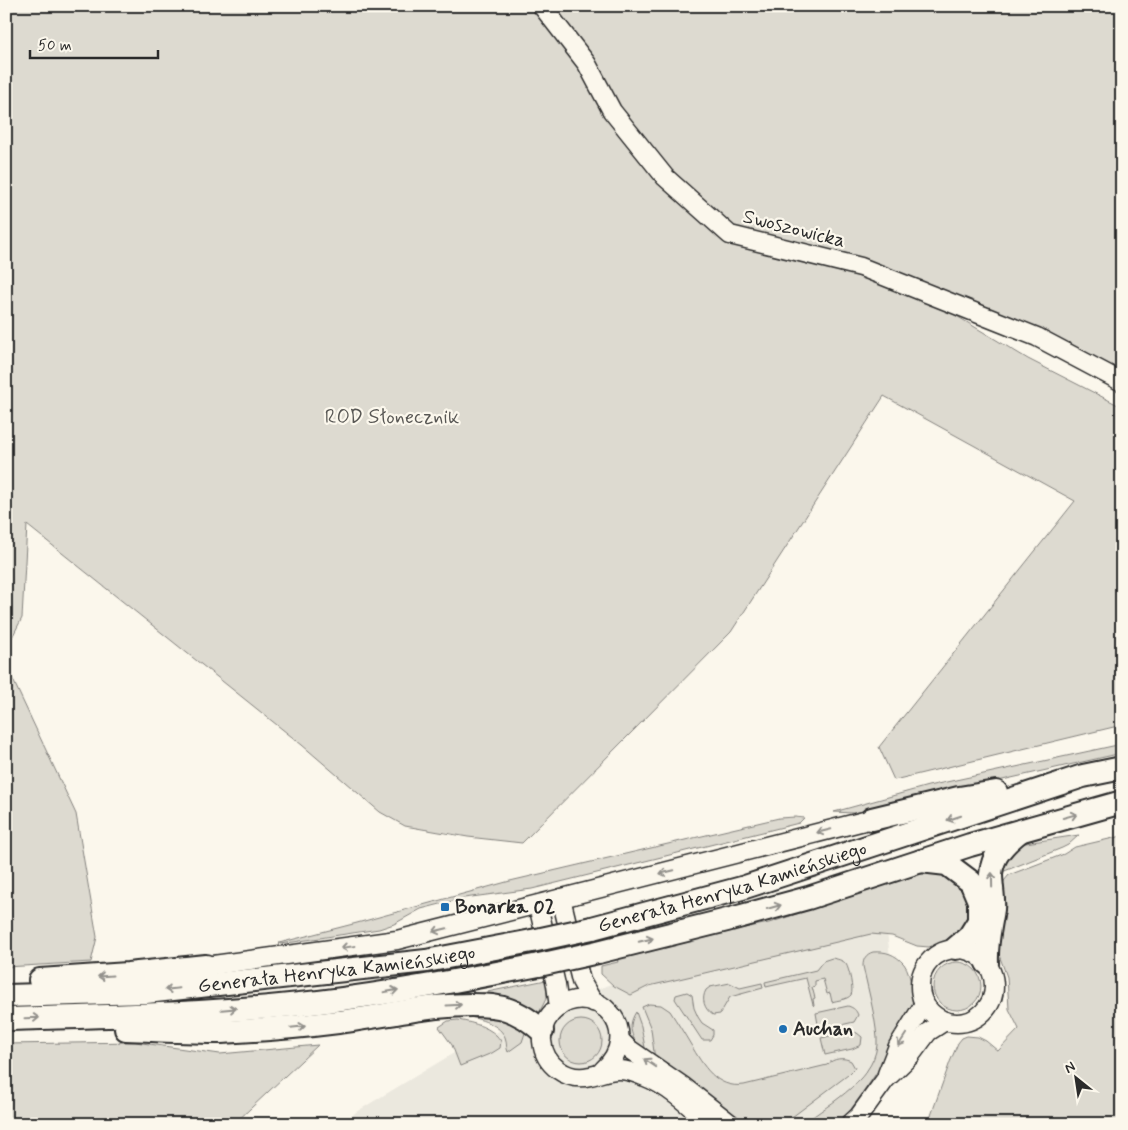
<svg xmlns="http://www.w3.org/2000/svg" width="1128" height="1130" font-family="Mynerve,sans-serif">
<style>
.built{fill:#ebe8de}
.green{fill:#dddad0;stroke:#84827e}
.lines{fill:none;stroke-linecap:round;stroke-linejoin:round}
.minor-casing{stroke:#2b2b2b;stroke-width:21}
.major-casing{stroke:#2b2b2b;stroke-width:26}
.minor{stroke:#fbf7ec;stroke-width:18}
.major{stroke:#fbf7ec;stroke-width:22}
.major-bridge-casing{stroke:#2b2b2b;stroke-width:26;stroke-linecap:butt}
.major-bridge{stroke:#fbf7ec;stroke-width:22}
.oneway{stroke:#93918c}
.poi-dot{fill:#1f6fb2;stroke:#fbf7ec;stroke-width:2}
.labels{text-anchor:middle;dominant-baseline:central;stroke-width:4.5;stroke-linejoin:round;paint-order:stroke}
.street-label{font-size:20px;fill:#2b2b2b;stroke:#fbf7ec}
.park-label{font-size:20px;fill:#585754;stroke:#fbf7ec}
.poi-label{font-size:20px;font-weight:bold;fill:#2b2b2b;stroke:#fbf7ec;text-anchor:start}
</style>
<rect width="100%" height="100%" fill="#fbf7ec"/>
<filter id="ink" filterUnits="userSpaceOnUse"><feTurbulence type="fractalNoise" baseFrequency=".02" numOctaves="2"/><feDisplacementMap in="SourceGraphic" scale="10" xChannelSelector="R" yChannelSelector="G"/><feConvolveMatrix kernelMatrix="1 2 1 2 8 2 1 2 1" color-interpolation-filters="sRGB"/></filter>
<g filter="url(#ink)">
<!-- built -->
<path class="built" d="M884 903 897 1022 845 1124H344L356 1112 469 1044 646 969Z"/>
<!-- green -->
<g class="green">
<path d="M6 6H535L684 202 791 258 804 262 848 273 894 287 940 306 1028 359 1122 407V725L894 780 879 747 1075 501 884 396 731 632 522 843 468 837 405 826 380 812 302 745 27 525 22 618 6 649Z"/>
<path d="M548 6H1122V375L728 226 664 171Z"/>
<path d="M6 665 76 814 97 937 91 962 6 967Z"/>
<path d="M1122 744V753L874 809 853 813 834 812 928 786Z"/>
<path d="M795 817 804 818 799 823 532 889 464 898 421 909 394 924 379 929 280 944 279 943 357 923 510 881 779 818Z"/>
<path d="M1079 835 1068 845 1062 848 997 874 1000 863 1019 844Z"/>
<path d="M1122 836V1124H928L950 1062 958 1043 962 1038 967 1036 978 1037 986 1041 998 1051 1019 1029 1009 1009 1007 977 998 952 999 935 1004 918 1006 905 1003 886 1004 881 1009 875 1064 854 1075 847Z"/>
<path d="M934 871 958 878 974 911 955 939 929 947 917 946 892 936 871 934 649 986 631 995 614 986 601 974V966L618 962 616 957 679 941 769 923 906 878Z"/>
<path d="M873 952C886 951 895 954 904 964 912 974 914 1002 911 1015 908 1023 902 1031 898 1038 881 1068 861 1096 840 1124H803C830 1103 880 1077 877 1038 875 1014 868 990 863 966 863 959 866 954 873 952Z"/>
<path d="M832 958C837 959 843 960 846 964 849 968 854 991 851 995 847 1000 837 1000 832 1002L830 993 827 994 823 979 815 981V986L812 987 815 998 813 999 814 1006 813 1005 806 978 766 987 765 982 816 970 823 961Z"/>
<circle cx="957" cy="986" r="24"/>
<path d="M546 980 547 997 537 1017 458 998Z"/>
<path d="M730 983 740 988 762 983 763 988 730 997 720 1014 713 1015C704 1009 701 999 706 990L710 987Z"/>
<path d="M687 992 692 995 694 1008 698 1017 702 1023 713 1030V1035L710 1040H702L675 999 676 995Z"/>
<path d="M649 1004 661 1005 670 1011C677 1022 684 1033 691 1045 703 1065 716 1089 744 1085L827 1065C833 1058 844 1057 851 1061L855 1068 848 1075 784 1123 748 1124 737 1121 655 1060 651 1029 642 1007Z"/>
<path d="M848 1006C854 1008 856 1010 858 1015L854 1022 819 1030 816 1013Z"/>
<path d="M636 1012 641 1026 646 1053C634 1042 625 1029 636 1012Z"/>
<path d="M495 1013 526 1030 522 1042 508 1052C506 1048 507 1042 505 1037 498 1022 475 1018 460 1015Z"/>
<path d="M458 1020C474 1023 492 1027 501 1041L500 1048 492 1053 460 1066 452 1045 439 1027 448 1021Z"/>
<circle cx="581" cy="1041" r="21"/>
<path d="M851 1031 857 1033 862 1037 861 1045 852 1049 825 1055 821 1038Z"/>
<path d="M135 1042 220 1054 318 1045 234 1124H6V1044Z"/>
</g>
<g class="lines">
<!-- minor casing -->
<g class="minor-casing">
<g id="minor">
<path d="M542 6 587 64 612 111 665 177 730 235 861 267 1037 337 1122 382"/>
<path d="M561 898 581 981 593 1002"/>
<path d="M538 905 556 985 559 1007"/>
<circle cx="957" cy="986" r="37"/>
<path d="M206 966 397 940 872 819"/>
<path d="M620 1040 629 1049 684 1087 731 1124"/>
<path d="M602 1071C647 1031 595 979 557 1008 547 1016 541 1028 542 1041 544 1065 567 1082 590 1076 601 1074 609 1069 620 1070 628 1070 638 1074 645 1077 667 1085 692 1108 710 1124"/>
<path d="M887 1074 898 1046 924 1004"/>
<path d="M850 1124 859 1116 885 1080 910 1056 928 1032 945 1021"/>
</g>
</g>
<!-- major casing -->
<g class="major-casing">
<g id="major">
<path d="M872 819 959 798 996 792"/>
<path d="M921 861 947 864 971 882 979 901V921L969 937 956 948"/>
<path id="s1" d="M592 928 742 888 1083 776 1122 768"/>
<path d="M598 952 727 920 808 898 970 845 1122 802"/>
<path d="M987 963C986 942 990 929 993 909 994 898 991 886 991 874 992 855 1006 842 1020 831"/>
<path d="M40 980 128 974 206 966"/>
<path id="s2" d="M6 996 146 992 426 961 532 941"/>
<path d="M6 1019C111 1016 215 1014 319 1002 393 993 466 979 539 965"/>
<path d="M126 1029C157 1030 189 1032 221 1032 260 1030 299 1027 338 1022 389 1016 441 1001 492 1006 512 1008 528 1018 542 1031"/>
</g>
</g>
<!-- minor -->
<use href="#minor" class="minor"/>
<!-- major -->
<use href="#major" class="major"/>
<!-- major-bridge casing -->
<g class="major-bridge-casing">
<g id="major-bridge">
<path d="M532 941 592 928"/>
<path d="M539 965 598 952"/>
</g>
</g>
<!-- major-bridge -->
<use href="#major-bridge" class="major-bridge"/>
</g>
<!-- one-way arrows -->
<defs><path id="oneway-shaft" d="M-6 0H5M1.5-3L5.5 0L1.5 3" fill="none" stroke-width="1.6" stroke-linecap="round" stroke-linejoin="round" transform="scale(1.25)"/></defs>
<g class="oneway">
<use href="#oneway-shaft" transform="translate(1070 816) rotate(-15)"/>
<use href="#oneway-shaft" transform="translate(954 818) rotate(162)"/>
<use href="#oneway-shaft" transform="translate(824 831) rotate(166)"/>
<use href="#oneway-shaft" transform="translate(667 872) rotate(166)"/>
<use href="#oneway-shaft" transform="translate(992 880) rotate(-91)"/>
<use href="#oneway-shaft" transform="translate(774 907) rotate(-16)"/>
<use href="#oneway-shaft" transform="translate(440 930) rotate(166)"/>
<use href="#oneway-shaft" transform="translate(646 940) rotate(-14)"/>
<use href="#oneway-shaft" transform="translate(348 947) rotate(172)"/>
<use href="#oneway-shaft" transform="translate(105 976) rotate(176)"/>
<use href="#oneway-shaft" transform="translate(172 989) rotate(174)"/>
<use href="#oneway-shaft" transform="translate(391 991) rotate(-9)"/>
<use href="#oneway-shaft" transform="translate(454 1005) rotate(-3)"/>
<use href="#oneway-shaft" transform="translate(229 1009) rotate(-5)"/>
<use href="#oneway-shaft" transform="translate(32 1018) rotate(-2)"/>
<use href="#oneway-shaft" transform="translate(298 1027) rotate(-6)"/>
<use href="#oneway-shaft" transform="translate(902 1040) rotate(123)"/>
<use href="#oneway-shaft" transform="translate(650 1063) rotate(-146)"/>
</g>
</g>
<!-- markers -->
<g class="poi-dot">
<rect x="440" y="902" width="10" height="10" rx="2.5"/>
<circle cx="783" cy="1029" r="5"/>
</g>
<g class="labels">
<!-- street labels -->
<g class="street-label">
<text transform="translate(794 229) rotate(14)">Swoszowicka</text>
<text stroke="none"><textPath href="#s1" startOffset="146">Generała Henryka Kamieńskiego</textPath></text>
<text stroke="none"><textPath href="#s2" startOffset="332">Generała Henryka Kamieńskiego</textPath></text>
</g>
<!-- park labels -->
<g class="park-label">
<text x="392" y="417">ROD Słonecznik</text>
</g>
<!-- poi labels -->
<g class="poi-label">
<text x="455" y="907">Bonarka 02</text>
<text x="793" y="1029">Auchan</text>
</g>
</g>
<!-- margin -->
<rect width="1128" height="1130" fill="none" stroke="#fbf7ec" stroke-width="25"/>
<rect x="12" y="12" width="1103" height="1105" fill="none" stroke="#2b2b2b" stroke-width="2" filter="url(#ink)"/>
<!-- north arrow -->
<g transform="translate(1076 1078) rotate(330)" stroke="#fbf7ec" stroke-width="4" paint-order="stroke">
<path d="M0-4L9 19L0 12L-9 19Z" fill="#2b2b2b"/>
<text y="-8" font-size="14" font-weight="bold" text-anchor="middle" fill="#2b2b2b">N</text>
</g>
<!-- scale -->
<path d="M30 50v8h128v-8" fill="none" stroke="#2b2b2b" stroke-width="2.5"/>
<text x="38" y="50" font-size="15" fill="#2b2b2b" stroke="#fbf7ec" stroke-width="4" paint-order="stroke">50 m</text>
</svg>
